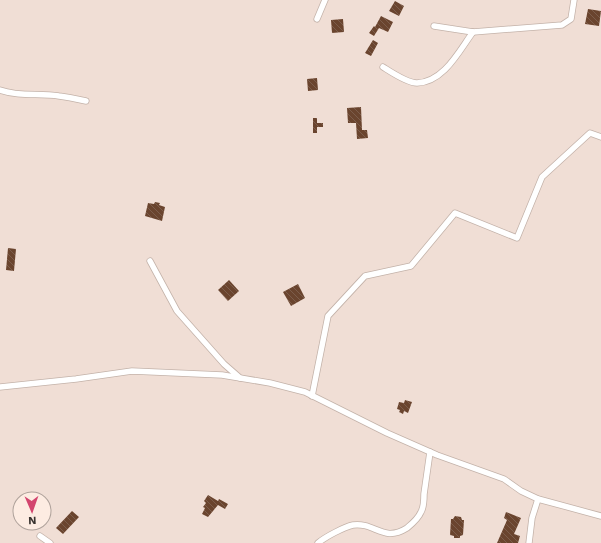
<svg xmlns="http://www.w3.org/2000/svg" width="601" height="543" font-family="'Work Sans',sans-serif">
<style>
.building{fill:url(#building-back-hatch)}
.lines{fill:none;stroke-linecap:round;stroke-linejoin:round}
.street-casing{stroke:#c3b2a9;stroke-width:7}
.street{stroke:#fff;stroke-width:5.5}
</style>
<defs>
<pattern id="building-back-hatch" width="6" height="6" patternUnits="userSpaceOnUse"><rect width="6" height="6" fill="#6a442e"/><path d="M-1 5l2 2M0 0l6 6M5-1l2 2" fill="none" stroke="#7c5d4b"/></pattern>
</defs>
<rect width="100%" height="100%" fill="#f0ded5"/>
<!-- building -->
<g class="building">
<path d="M395 1 404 6 399 16 389 11Z"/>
<path d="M588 9 601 11 599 26 585 24Z"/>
<path d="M381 16 393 22 388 32 379 28 374 36 369 33 374 26 375 27Z"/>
<path d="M343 19 344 32 332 33 331 20Z"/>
<path d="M373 40 378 43 371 56 365 53Z"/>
<path d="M317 78 318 90 308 91 307 79Z"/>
<path d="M361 107 362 130H367L368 138 357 139 356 123H348L347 108Z"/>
<path d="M313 118H317V123H323V127H317V133H313Z"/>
<path d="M155 202 160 203 159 205 165 207 162 221 145 216 148 203 154 204Z"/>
<path d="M8 248 16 249 14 271 6 270Z"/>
<path d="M229 280 239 291 228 301 218 290Z"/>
<path d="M298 284 305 298 291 306 283 292Z"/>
<path d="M405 400 412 402 408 413 404 411 403 414 399 412 400 410 397 409 399 402 404 403Z"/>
<path d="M208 495 218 501 219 499 228 504 225 509 218 505 208 517 202 514 205 508 203 507 206 503 204 501Z"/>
<path d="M72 511 79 517 63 534 56 528Z"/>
<path d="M506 512 521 518 514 534 520 536 518 543H497L507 520 504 518Z"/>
<path d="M455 516 461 517 462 520H464L463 535 460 536V538H454V536L450 535 451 519H453Z"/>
</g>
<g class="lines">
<!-- street casing -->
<g class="street-casing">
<g id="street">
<path d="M317 19 325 0"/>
<path d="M434 26 473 32 562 25 571 19 574 0"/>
<path d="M383 67C391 72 407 83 417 83 444 82 459 51 473 32"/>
<path d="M0 90C20 97 38 93 59 96 68 97 77 99 86 101"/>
<path d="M150 261 177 311 224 364 240 378 270 383 305 392 387 433 437 455 504 479 521 491 538 499 601 516"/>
<path d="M0 387 76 379 132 371 222 375 240 378"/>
<path d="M312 396 328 316 365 276 411 266 455 213 517 238 542 177 590 133 601 137"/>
<path d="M40 536 50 543"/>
<path d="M318 543C325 537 344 527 353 525 375 522 383 543 407 528 413 523 418 519 421 512 424 507 424 500 424 494 426 480 428 466 430 452"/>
<path d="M529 543 532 518 538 499"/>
</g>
</g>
<!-- street -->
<use href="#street" class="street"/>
</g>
<!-- north arrow -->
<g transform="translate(32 511) rotate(178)"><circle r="19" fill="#fdece2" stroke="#afa29b"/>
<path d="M0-3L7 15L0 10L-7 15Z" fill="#d3456e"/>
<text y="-6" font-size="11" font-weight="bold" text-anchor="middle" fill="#3a3430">N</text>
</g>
</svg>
